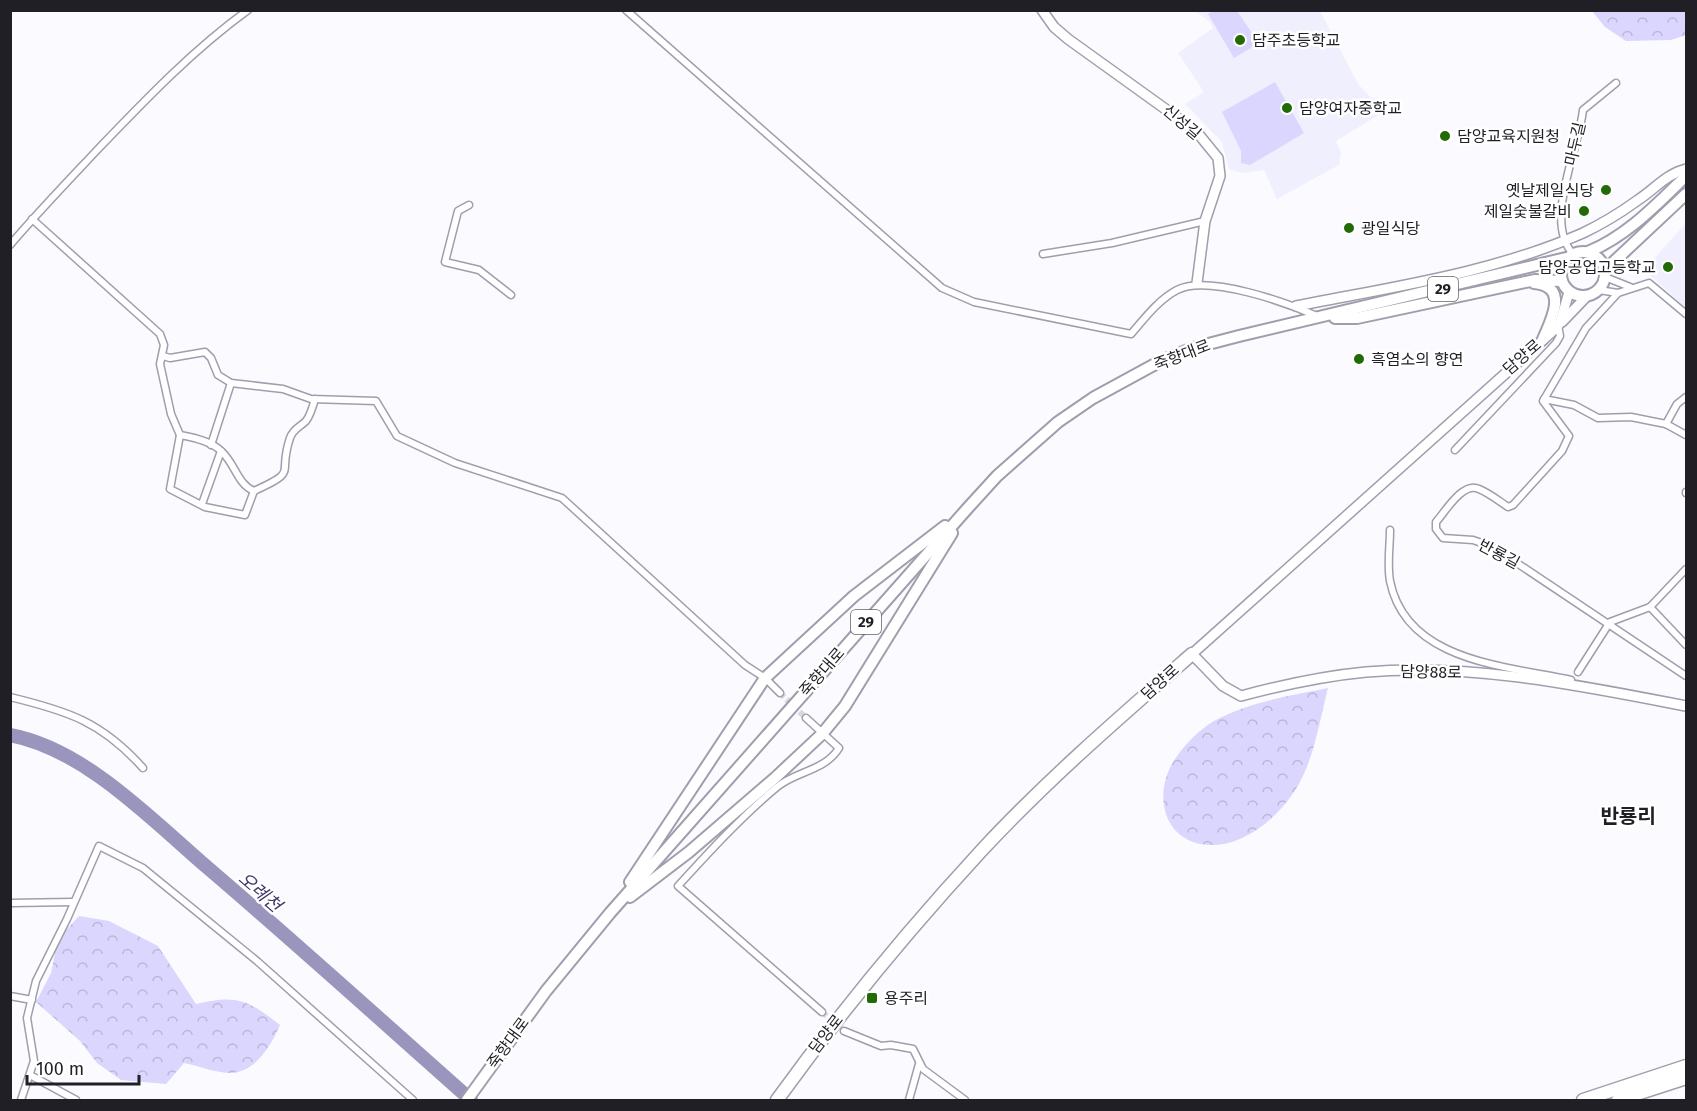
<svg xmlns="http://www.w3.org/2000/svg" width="1697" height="1111" font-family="'Fira Sans','Noto Sans KR',sans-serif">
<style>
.built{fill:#f0effe}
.forest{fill:url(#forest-crowns)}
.pitch{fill:#dad6fd}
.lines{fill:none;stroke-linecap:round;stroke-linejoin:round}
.river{stroke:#9995bc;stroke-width:14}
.street-tunnel{stroke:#dad9dd;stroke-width:6;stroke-dasharray:6 3;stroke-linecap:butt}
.street-casing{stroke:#9f9ead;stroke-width:9}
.secondary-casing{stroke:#9f9ead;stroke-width:12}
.primary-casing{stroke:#9f9ead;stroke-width:14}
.highway-casing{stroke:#9f9ead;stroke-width:15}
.street{stroke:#fff;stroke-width:6}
.secondary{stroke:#fff;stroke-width:9}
.primary{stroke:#fff;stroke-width:10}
.highway{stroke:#fff;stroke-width:12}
.poi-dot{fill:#226a05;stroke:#fff;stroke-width:2}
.labels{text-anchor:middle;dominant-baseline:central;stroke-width:5;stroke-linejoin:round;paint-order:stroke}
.shield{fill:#fff;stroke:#636266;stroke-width:1.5}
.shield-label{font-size:15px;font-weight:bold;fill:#201f25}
.poi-label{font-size:16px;fill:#201f25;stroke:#fff;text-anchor:start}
.street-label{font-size:16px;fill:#201f25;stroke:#fff}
.water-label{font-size:18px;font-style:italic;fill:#3f366a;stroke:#fff}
.quarter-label{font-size:20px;font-weight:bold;fill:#201f25;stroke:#fff}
</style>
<defs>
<pattern id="forest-crowns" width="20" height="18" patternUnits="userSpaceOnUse" patternTransform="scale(1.5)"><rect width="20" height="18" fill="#dad6fd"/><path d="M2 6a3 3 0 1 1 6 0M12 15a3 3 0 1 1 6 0" fill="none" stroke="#bbb7d9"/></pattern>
</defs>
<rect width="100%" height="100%" fill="#fbfafe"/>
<!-- built -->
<g class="built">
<path d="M1195 11H1320L1358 84 1370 97 1389 104 1385 111 1336 141 1341 153 1339 165 1277 199 1264 170 1242 173 1229 169 1222 142 1185 104 1204 92 1178 53 1213 28 1209 21Z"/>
<path d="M1686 223V308L1648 273 1651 262Z"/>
</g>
<!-- forest -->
<g class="forest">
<path d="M1592 11H1686V35L1671 40 1626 41 1605 27Z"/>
<path d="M1328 688C1319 722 1314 762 1294 792 1276 819 1243 847 1208 845 1161 841 1153 792 1175 759 1185 744 1199 730 1214 721 1249 702 1289 696 1328 688Z"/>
<path d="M79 916 109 921 158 946 196 1004C237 994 248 1000 280 1025 272 1044 255 1073 231 1073 216 1073 199 1066 184 1063L166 1084 121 1080 97 1063 80 1041 36 1002 51 973 58 939Z"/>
</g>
<!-- pitch -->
<g class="pitch">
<path d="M1213 11H1237L1259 43 1234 58 1208 14Z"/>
<path d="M1275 82 1304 133 1250 165 1241 163V151L1222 112Z"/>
</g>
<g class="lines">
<!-- river -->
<path class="river" d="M10 735C85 749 152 820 208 868 297 944 384 1023 471 1100"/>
<!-- street-tunnel -->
<g class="street-tunnel">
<path d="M780 693 806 718"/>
<path d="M822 1012 844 1031"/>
</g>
<!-- street casing -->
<g class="street-casing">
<g id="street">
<path d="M626 10 942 288 974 302 1131 334C1145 318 1158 300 1177 290 1208 274 1288 303 1319 317"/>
<path d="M469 205 458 211 445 262 479 270 511 295"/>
<path d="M32 219 160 334 164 345 160 364 171 414 180 435 170 489 205 507 245 515 254 491C300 470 277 476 290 438 293 429 300 427 306 421 310 416 313 406 315 399"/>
<path d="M10 245C39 211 70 179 100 147 147 98 193 50 248 10"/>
<path d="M1043 254 1112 243 1205 221"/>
<path d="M1573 254C1543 221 1579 149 1583 110L1616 83"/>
<path d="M1605 277 1630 287"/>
<path d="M1599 290 1618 293 1649 283 1686 314"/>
<path d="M1618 293 1586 328 1543 401 1569 436 1562 451 1513 505 1508 507C1499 501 1489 493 1479 489 1463 481 1445 512 1436 522V529L1443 538 1473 540 1493 547 1686 676"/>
<path d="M163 356 170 358 205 352 211 358 218 375 231 383 283 389 311 399 376 401 397 436 455 463 562 498 745 665 765 678 780 693"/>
<path d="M1544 399 1574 405 1598 418 1631 417 1666 424 1686 435"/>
<path d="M1666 424 1677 404 1686 397"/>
<path d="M180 435C192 437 212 442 221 451 235 463 237 484 254 491"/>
<path d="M211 445 231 383"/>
<path d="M1455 450 1556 343 1560 336 1558 325"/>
<path d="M1686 492V493"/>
<path d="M202 504 221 451"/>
<path d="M1390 530C1390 547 1387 564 1390 581 1406 662 1507 666 1571 680"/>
<path d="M1650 607 1686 645"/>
<path d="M1578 672 1610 622 1650 607 1686 569"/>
<path d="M10 697C68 711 102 722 143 768"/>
<path d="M806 718 839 748C825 771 796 771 777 787 742 816 709 852 678 886L822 1012"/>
<path d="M10 903 73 902"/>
<path d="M10 996 32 1000"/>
<path d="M844 1031 881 1046 891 1045 913 1049 923 1069 965 1100"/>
<path d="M30 1075 76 1100"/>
<path d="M21 1100 34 1061 27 1018 36 981 67 919 99 846 143 868 257 961 413 1100"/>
<path d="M909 1100 919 1064"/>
</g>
</g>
<!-- secondary casing -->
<g class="secondary-casing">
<g id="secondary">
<path d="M1042 10 1054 27 1068 39 1196 131 1218 158 1220 176 1205 221 1197 283"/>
<path d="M1569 292 1560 323 1553 331 1192 654 1223 686 1241 696C1282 685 1324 676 1366 672 1473 663 1583 686 1686 706"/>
<path d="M1296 306C1392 287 1492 273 1583 233 1602 224 1620 213 1638 200 1655 189 1666 174 1686 169"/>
<path d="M1562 322 1587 296"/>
</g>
</g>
<!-- primary casing -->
<g class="primary-casing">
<g id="primary">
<circle cx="1583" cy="274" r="22"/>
<path d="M1588 252C1627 236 1656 205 1686 176"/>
<path d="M1605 270 1686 194"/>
<path d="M1534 283C1569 286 1552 319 1543 339"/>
<path d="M1335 318H1357L1535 280 1561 281"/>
<path d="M630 882 765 678 854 596 945 526"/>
<path d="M630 897 689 852 775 778 822 734 845 706 952 533"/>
<path d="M467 1100 546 991 610 913 966 510 997 476 1058 422 1093 398 1159 362 1193 348 1239 336 1566 258"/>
</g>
</g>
<!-- highway casing -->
<g class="highway-casing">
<g id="highway">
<path d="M777 1100C840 1013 909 929 982 850 1047 780 1120 717 1192 654"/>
<path d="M1583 1100 1686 1066"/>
<path d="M1618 1100 1686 1078"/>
</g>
</g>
<!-- street -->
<use href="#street" class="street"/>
<!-- secondary -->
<use href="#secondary" class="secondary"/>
<!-- primary -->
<use href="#primary" class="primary"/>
<!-- highway -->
<use href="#highway" class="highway"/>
</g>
<!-- markers -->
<g class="poi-dot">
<circle cx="1240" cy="40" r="6"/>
<circle cx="1287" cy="108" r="6"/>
<circle cx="1445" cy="136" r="6"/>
<circle cx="1606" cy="190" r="6"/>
<circle cx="1584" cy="211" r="6"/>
<circle cx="1349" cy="228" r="6"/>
<circle cx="1668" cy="267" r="6"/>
<circle cx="1359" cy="359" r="6"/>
<rect x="866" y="992" width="12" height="12" rx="3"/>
</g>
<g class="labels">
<!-- shield labels -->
<g class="shield">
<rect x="1428" y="277" width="30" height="24" rx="4.5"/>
<rect x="851" y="610" width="30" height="24" rx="4.5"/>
</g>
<g class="shield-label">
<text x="1443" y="289">29</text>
<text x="866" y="622">29</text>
</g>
<!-- poi labels -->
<g class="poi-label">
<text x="1252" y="40">담주초등학교</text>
<text x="1299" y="108">담양여자중학교</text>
<text x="1457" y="136">담양교육지원청</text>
<text x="1594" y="190" text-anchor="end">옛날제일식당</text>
<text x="1572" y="211" text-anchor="end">제일숯불갈비</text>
<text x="1361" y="228">광일식당</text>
<text x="1656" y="267" text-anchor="end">담양공업고등학교</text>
<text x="1371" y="359">흑염소의 향연</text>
<text x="884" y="998">용주리</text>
</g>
<!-- street labels -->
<g class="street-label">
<text transform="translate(1182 122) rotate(40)">신성길</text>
<text transform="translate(1575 144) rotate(-77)">마두길</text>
<text transform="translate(1182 355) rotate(-21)">죽향대로</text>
<text transform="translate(1522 357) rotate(-41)">담양로</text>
<text transform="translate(1499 554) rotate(28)">반룡길</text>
<text transform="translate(822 672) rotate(-49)">죽향대로</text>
<text transform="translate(1431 672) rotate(1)">담양88로</text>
<text transform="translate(1160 682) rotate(-42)">담양로</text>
<text transform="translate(826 1034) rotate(-52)">담양로</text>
<text transform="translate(508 1043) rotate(-54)">죽향대로</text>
</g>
<!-- water labels -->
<g class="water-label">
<text transform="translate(260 892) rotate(41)">오례천</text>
</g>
<!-- quarter labels -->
<g class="quarter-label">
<text x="1628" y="816">반룡리</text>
</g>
</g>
<!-- border -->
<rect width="1697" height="1111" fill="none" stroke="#201f25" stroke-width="24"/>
<!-- scale -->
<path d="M27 1075v9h112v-9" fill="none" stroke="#201f25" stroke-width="3"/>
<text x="36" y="1075" font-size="18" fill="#201f25" stroke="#ffffff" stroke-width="4.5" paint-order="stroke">100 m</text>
</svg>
